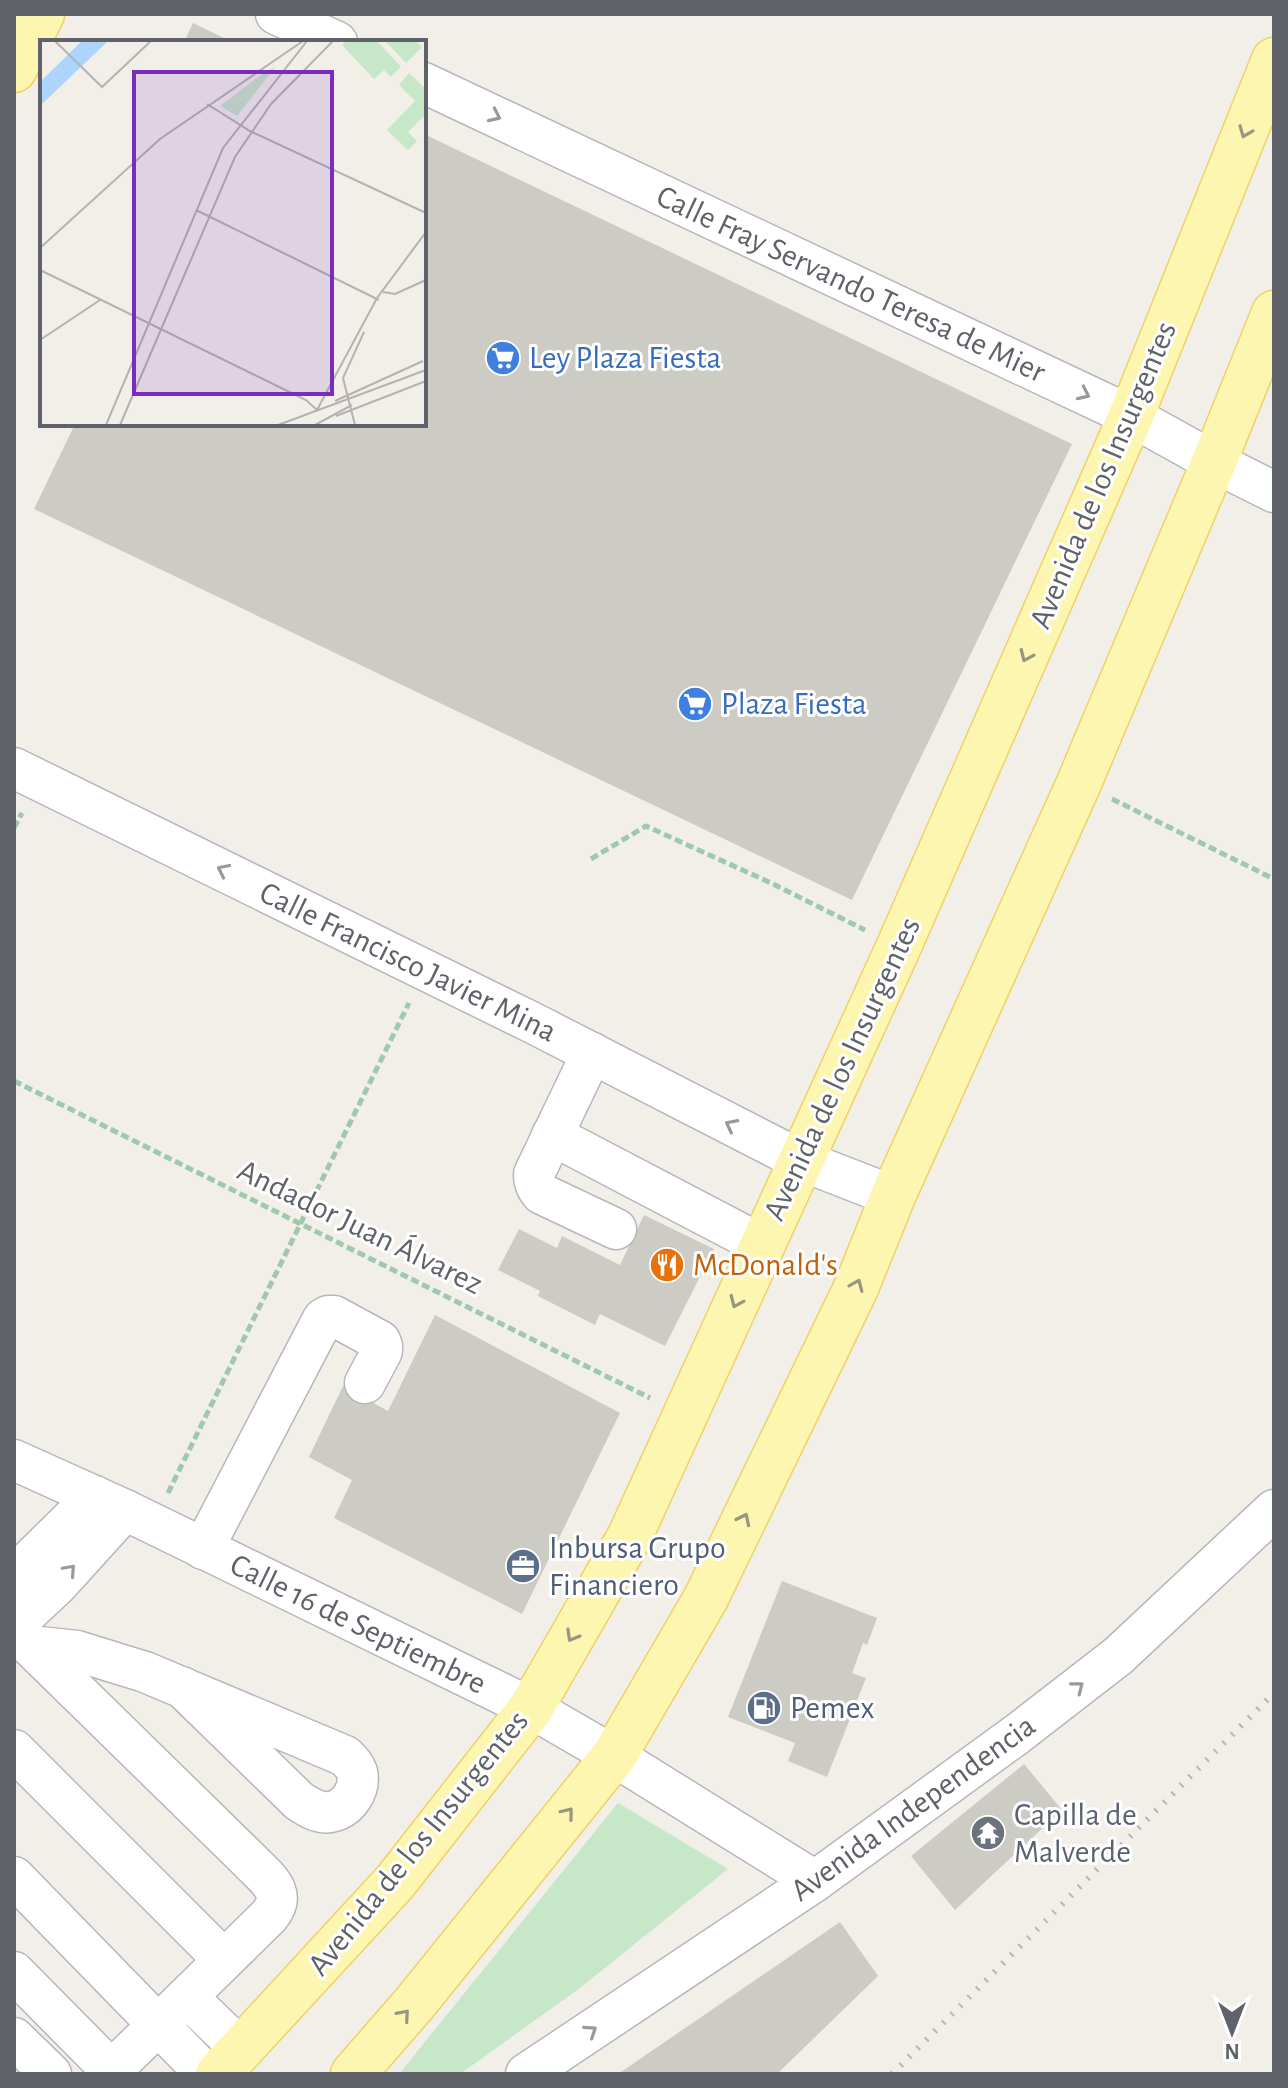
<svg xmlns="http://www.w3.org/2000/svg" width="1288" height="2088" font-family="'Alegreya Sans',sans-serif">
<style>
.green{fill:#c6e7c8}
.building{fill:#cccbc4}
.lines{fill:none;stroke-linecap:round;stroke-linejoin:round}
.minor-casing{stroke:#b5b7bc;stroke-width:43}
.major-casing{stroke:#eed264;stroke-width:47}
.path{stroke:#9fc8ae;stroke-width:5;stroke-dasharray:8 4;stroke-linecap:butt}
.minor{stroke:#fff;stroke-width:40}
.major{stroke:#fdf6b1;stroke-width:44}
.rail{stroke:#b6b6b8;stroke-width:6;stroke-dasharray:2 10;stroke-linecap:butt}
.oneway{stroke:#97999d}
.oneway2{stroke:#969682}
.labels{text-anchor:middle;dominant-baseline:central;stroke-width:6;stroke-linejoin:round;paint-order:stroke}
.street-label{font-size:32px;fill:#5f6268;stroke:#fff}
.shop-label{font-size:32px;fill:#366cbe;stroke:#fff;text-anchor:start}
.food-label{font-size:32px;fill:#c56008;stroke:#fff;text-anchor:start}
.service-label{font-size:32px;fill:#4e5e75;stroke:#fff;text-anchor:start}
.worship-label{font-size:32px;fill:#5b616d;stroke:#fff;text-anchor:start}
.inset-road{fill:none;stroke:#b3b3b1;stroke-width:2}
.view{fill:#7b2cbf;fill-opacity:0.15;stroke:#7b2cbf;stroke-width:4}
.inset-edge{fill:none;stroke:#5f6268;stroke-width:4}
</style>
<rect width="100%" height="100%" fill="#f1efe8"/>
<!-- green -->
<path class="green" d="M618 1803 728 1869 580 1988 460 2074H399Z"/>
<!-- building -->
<g class="building">
<path d="M193 23 232 42H184Z"/>
<path d="M424 134 1072 444 852 900 34 509 75 424H424Z"/>
<path d="M644 1215 714 1249 665 1346 600 1314 595 1325 538 1296 540 1291 498 1270 519 1229 557 1248 562 1236 620 1265Z"/>
<path d="M435 1315 620 1413 522 1614 334 1518 352 1480 309 1457 343 1386 388 1411Z"/>
<path d="M782 1581 877 1618 867 1645 863 1643 852 1673 866 1678 827 1777 788 1761 795 1743 728 1717Z"/>
<path d="M1024 1764 1062 1810 955 1910 911 1856Z"/>
<path d="M840 1922 878 1976 777 2074H618Z"/>
</g>
<g class="lines">
<!-- minor casing -->
<g class="minor-casing">
<g id="minor">
<path d="M276 14 337 42"/>
<path d="M424 83 1131 416 1214 462 1274 492"/>
<path d="M14 768 535 1024 800 1160 893 1196"/>
<path d="M592 1053 534 1174C534 1183 536 1188 542 1194L616 1229"/>
<path d="M552 1135 762 1245"/>
<path d="M14 1460 125 1510 531 1708 614 1756 815 1881"/>
<path d="M203 1549 323 1319 328 1316H334L380 1341 382 1346V1351L365 1383"/>
<path d="M14 1576 95 1496"/>
<path d="M14 1625 57 1585 125 1510"/>
<path d="M14 1630 250 1861C266 1878 289 1892 269 1916L108 2074"/>
<path d="M31 1646 77 1651 145 1672 345 1756C350 1761 355 1766 357 1772 361 1790 348 1809 330 1812 319 1814 308 1807 299 1801L182 1687"/>
<path d="M14 1750 224 1960"/>
<path d="M14 1877 206 2074"/>
<path d="M14 1972 111 2070"/>
<path d="M187 1997 242 2050"/>
<path d="M14 2038 51 2074"/>
<path d="M526 2074 815 1881 1016 1735 1118 1656 1274 1510"/>
</g>
</g>
<!-- major casing -->
<g class="major-casing">
<g id="major">
<path d="M14 70 42 14"/>
<path d="M218 2074 395 1882 531 1708 630 1536 899 946 1131 416 1274 60"/>
<path d="M353 2074 414 2004 614 1756 706 1598 856 1288 893 1196 1079 783 1214 462 1274 313"/>
</g>
</g>
<!-- path -->
<g class="path">
<path d="M1112 799 1274 879"/>
<path d="M14 828 22 813"/>
<path d="M591 859 646 826 771 883 865 930"/>
<path d="M14 1081 650 1398"/>
<path d="M168 1493 409 1003"/>
</g>
<!-- minor -->
<use href="#minor" class="minor"/>
<!-- major -->
<use href="#major" class="major"/>
<!-- rail -->
<path class="rail" d="M892 2074 1274 1693"/>
</g>
<!-- one-way arrows -->
<defs><path id="oneway-chevron" d="M-2-3.5L2.5 0L-2 3.5" fill="none" stroke-width="1.6" stroke-linecap="round" stroke-linejoin="round" transform="scale(2)"/></defs>
<g class="oneway">
<use href="#oneway-chevron" transform="translate(495 116) rotate(25)"/>
<use href="#oneway-chevron" transform="translate(1084 394) rotate(25)"/>
<use href="#oneway-chevron" transform="translate(223 870) rotate(-154)"/>
<use href="#oneway-chevron" transform="translate(731 1125) rotate(-153)"/>
<use href="#oneway-chevron" transform="translate(70 1570) rotate(-48)"/>
<use href="#oneway-chevron" transform="translate(1078 1687) rotate(-38)"/>
<use href="#oneway-chevron" transform="translate(591 2031) rotate(-34)"/>
</g>
<g class="oneway2">
<use href="#oneway-chevron" transform="translate(1245 132) rotate(112)"/>
<use href="#oneway-chevron" transform="translate(1026 656) rotate(114)"/>
<use href="#oneway-chevron" transform="translate(857 1285) rotate(-67)"/>
<use href="#oneway-chevron" transform="translate(736 1302) rotate(114)"/>
<use href="#oneway-chevron" transform="translate(744 1519) rotate(-64)"/>
<use href="#oneway-chevron" transform="translate(572 1636) rotate(120)"/>
<use href="#oneway-chevron" transform="translate(568 1813) rotate(-51)"/>
<use href="#oneway-chevron" transform="translate(404 2015) rotate(-49)"/>
</g>
<!-- icons -->
<defs>
<g id="supermarket-disc" transform="scale(1.8)"><circle r="9.5" fill="#3f7fe0" stroke="#fff"/><path d="M-6-5.5h2.5l.6 2H6L4.5 2H-2.5L-4.4-4H-6ZM-1.5 3.2a1.3 1.3 0 1 0 .1 0ZM3 3.2a1.3 1.3 0 1 0 .1 0Z" fill="#fff"/></g>
<g id="restaurant-disc" transform="scale(1.8)"><circle r="9.5" fill="#e8710a" stroke="#fff"/><path d="M-5-6h1v4h1v-4h1v4h1v-4h1v5L-1.5 .5V6h-2V.5L-5-1ZM5-6V6H3V1.5H1.5Q1.5-4 5-6Z" fill="#fff"/></g>
<g id="office-disc" transform="scale(1.8)"><circle r="9.5" fill="#5c6f8a" stroke="#fff"/><path d="M-6-3h4V-5.5h4V-3h4V5H-6ZM-1-4.5V-3h2v-1.5ZM-6 0V1H6V0Z" fill="#fff"/></g>
<g id="fuel-disc" transform="scale(1.8)"><circle r="9.5" fill="#5c6f8a" stroke="#fff"/><path d="M-5.5-6h7V0h2V4h1.3V-2.5L3-4.5l.8-.8L6-3V5H2.5V1h-1V6h-7ZM-4.2-4.7v3.2H.2V-4.7Z" fill="#fff"/></g>
<g id="temple-disc" transform="scale(1.8)"><circle r="9.5" fill="#6b7280" stroke="#fff"/><path d="M0-6L5-2H3V0L6.5 2.5H4V6H1.5V3h-3V6H-4V2.5H-6.5L-3 0V-2H-5Z" fill="#fff"/></g>
</defs>
<g fill-rule="evenodd">
<use href="#supermarket-disc" x="503" y="358"/>
<use href="#supermarket-disc" x="695" y="704"/>
<use href="#restaurant-disc" x="667" y="1265"/>
<use href="#office-disc" x="523" y="1566"/>
<use href="#fuel-disc" x="764" y="1708"/>
<use href="#temple-disc" x="988" y="1833"/>
</g>
<g class="labels">
<!-- street labels -->
<g class="street-label">
<text transform="translate(851 284) rotate(25)">Calle Fray Servando Teresa de Mier</text>
<text transform="translate(1103 475) rotate(-67)">Avenida de los Insurgentes</text>
<text transform="translate(408 962) rotate(26)">Calle Francisco Javier Mina</text>
<text transform="translate(842 1069) rotate(-65)">Avenida de los Insurgentes</text>
<text transform="translate(360 1227) rotate(26)">Andador Juan Álvarez</text>
<text transform="translate(358 1624) rotate(26)">Calle 16 de Septiembre</text>
<text transform="translate(913 1808) rotate(-36)">Avenida Independencia</text>
<text transform="translate(418 1843) rotate(-51)">Avenida de los Insurgentes</text>
</g>
<!-- shop labels -->
<g class="shop-label">
<text x="529" y="358">Ley Plaza Fiesta</text>
<text x="721" y="704">Plaza Fiesta</text>
</g>
<!-- food labels -->
<g class="food-label">
<text x="693" y="1265">McDonald's</text>
</g>
<!-- service labels -->
<g class="service-label">
<text x="549" y="1548">Inbursa Grupo<tspan x="549" dy="37">Financiero</tspan></text>
<text x="790" y="1708">Pemex</text>
</g>
<!-- worship labels -->
<g class="worship-label">
<text x="1014" y="1815">Capilla de<tspan x="1014" dy="37">Malverde</tspan></text>
</g>
</g>
<!-- overview -->
<g transform="translate(40 40)">
<rect width="386" height="386" fill="#f1efe8"/>
<path d="M306 1H337L361 27 351 37 344 30 334 39 302 5ZM345 1H376L382 7 366 23ZM236 26 197 76 180 66 222 34ZM369 33 386 49V74L368 92 377 101 368 110 347 90 375 61 359 45Z" fill="#c6e7c8"/>
<path d="M42 1H68L0 66V42Z" fill="#acd4fd"/>
<path class="inset-road" d="M15 1 62 47 111 1M167 64 210 91 386 173M156 170 339 260M0 208 120 99 263 1M0 230 266 360 277 370M343 252 355 254 386 240M0 300 60 260M295 361 383 321M277 370 337 258 386 192M296 376 386 341M66 385 183 108 267 1M80 385 195 117 231 64 293 1M238 385 386 330M275 385 312 365M315 385 303 338 324 292"/>
<path class="view" d="M94 32H292V354H94Z"/>
<rect width="386" height="386" class="inset-edge"/>
</g>
<!-- border -->
<rect width="1288" height="2088" fill="none" stroke="#5f6268" stroke-width="32"/>
<!-- north arrow -->
<g transform="translate(1232 2032) rotate(180)" stroke="#ffffff" stroke-width="6" paint-order="stroke">
<path d="M0-6L14 30L0 20L-14 30Z" fill="#5f6268"/>
<text y="-12" font-size="22" font-weight="bold" text-anchor="middle" fill="#5f6268">N</text>
</g>
</svg>
